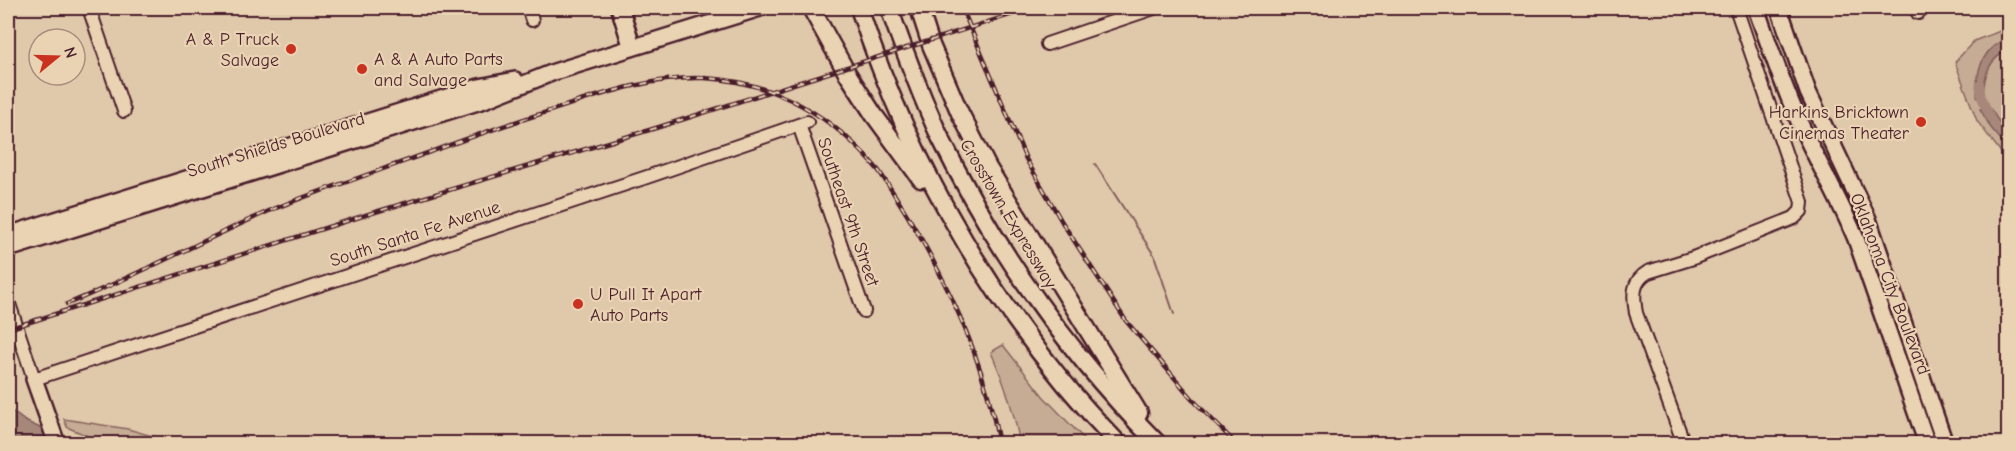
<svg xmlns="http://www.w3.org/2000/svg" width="2016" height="451" font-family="'Comic Neue',sans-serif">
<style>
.green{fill:#c7ac95;stroke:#886660;stroke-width:1.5}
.water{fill:#a7877a;stroke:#825d5a;stroke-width:1.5}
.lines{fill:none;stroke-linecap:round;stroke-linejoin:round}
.stream{stroke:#825d5a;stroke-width:2}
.canal{stroke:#a7877a;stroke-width:9}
.minor-casing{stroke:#4a1f2b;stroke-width:16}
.major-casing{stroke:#4a1f2b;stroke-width:20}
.highway-casing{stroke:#4a1f2b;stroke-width:21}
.minor{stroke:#ead3b3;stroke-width:12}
.major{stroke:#ead3b3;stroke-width:15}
.highway{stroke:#ead3b3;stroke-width:16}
.rail-casing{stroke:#4a1f2b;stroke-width:4.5}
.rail{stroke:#ead3b3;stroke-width:2;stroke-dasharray:7;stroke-linecap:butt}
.poi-dot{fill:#c8321e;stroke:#ead3b3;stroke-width:2}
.labels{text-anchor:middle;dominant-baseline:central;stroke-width:4.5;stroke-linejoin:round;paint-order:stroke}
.poi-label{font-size:18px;fill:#4a1f2b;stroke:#ead3b3;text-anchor:end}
.street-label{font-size:18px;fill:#4a1f2b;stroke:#ead3b3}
</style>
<rect width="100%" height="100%" fill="#e0c8ab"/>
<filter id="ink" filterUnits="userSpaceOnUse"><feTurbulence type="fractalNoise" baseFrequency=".0167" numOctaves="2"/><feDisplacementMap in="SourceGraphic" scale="12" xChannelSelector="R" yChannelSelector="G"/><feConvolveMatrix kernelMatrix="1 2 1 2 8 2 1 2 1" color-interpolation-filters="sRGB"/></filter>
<g filter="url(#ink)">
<!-- green -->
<g class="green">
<path d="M2008 28V167L2000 151 1977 121 1955 62 1974 41Z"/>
<path d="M1003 345 1043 396 1088 443H1020C1014 411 1004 381 991 352Z"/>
<path d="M64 419 128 429 176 443H102C92 436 79 433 67 427Z"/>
</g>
<!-- water -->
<g class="water">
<path d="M2008 38V50C1989 59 1983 76 1984 96L1977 98C1975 72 1982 48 2008 38Z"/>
<path d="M1989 106 1997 119 2008 133V148L1991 128 1980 109Z"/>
<path d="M8 408 25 421 73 443H8Z"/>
</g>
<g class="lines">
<!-- stream -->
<path class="stream" d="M1095 164 1154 255 1174 314"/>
<!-- canal -->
<path class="canal" d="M1980 85 1981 96 1990 117"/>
<!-- minor casing -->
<g class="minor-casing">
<g id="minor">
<path d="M89 8 124 111"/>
<path d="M528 8 532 20"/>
<path d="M1916 8 1918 13"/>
<path d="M1047 44 1154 8"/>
<path d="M799 125 864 311"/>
<path d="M8 301 34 379 644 178 807 122"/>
<path d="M1684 444 1636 313C1633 296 1632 281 1648 272L1693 258 1794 218 1801 211 1802 202 1736 8"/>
</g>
</g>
<!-- major casing -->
<g class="major-casing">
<g id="major">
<path d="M1756 8C1769 45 1782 83 1798 119 1816 160 1839 198 1856 239L1927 444"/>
<path d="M1779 8 1808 92 1868 219 1945 444"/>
<path d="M8 235 479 87 515 80"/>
<path d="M8 249 484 100 554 72 760 8"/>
<path d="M34 379 57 444"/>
</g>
</g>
<!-- highway casing -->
<g class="highway-casing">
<g id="highway">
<path d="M620 8 632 47"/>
<path d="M811 8 847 73 874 115 921 179"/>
<path d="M859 8C912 169 1000 322 1119 444"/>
<path d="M889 8C904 50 920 94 939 135 995 250 1068 353 1158 444"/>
<path d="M919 8 931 45 959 111 988 168 1139 413"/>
</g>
</g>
<!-- minor -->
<use href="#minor" class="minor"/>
<!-- major -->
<use href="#major" class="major"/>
<!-- highway -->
<use href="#highway" class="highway"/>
<!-- rail casing -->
<g class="rail-casing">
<g id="rail">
<path d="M962 8 1026 159 1062 222 1126 321 1196 403 1236 444"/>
<path d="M67 304C136 276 201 241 269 211 306 195 345 183 383 169 435 151 485 131 537 115 591 98 647 76 704 78 774 81 835 117 879 171 933 251 982 347 999 444"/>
<path d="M8 329 372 213 656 128 1032 8"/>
</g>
</g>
<!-- rail -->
<use href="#rail" class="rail"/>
</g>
</g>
<!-- markers -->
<g class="poi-dot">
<circle cx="291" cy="49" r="6"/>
<circle cx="362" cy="69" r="6"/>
<circle cx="1921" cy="122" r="6"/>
<circle cx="578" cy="304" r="6"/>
</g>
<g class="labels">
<!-- poi labels -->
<g class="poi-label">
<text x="279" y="39">A &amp; P Truck<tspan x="279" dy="21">Salvage</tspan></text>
<text x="374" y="59" text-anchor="start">A &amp; A Auto Parts<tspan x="374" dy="21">and Salvage</tspan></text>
<text x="1909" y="112">Harkins Bricktown<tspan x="1909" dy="21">Cinemas Theater</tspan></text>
<text x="590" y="294" text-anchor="start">U Pull It Apart<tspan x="590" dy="21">Auto Parts</tspan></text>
</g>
<!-- street labels -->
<g class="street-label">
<text transform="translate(276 145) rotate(-17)">South Shields Boulevard</text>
<text transform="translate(848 212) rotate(71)">Southeast 9th Street</text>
<text transform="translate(1008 214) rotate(59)">Crosstown Expressway</text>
<text transform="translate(415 234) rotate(-18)">South Santa Fe Avenue</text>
<text transform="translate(1890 284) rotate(69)">Oklahoma City Boulevard</text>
</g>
</g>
<!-- margin -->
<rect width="2016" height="451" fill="none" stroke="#ead3b3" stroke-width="30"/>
<rect x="15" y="15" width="1986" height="421" fill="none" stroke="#4a1f2b" stroke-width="2" filter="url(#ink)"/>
<!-- north arrow -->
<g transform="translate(57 57) rotate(71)"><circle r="28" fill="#ead3b3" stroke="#aa8b7d" stroke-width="1.5"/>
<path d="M0-4.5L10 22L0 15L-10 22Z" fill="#c8321e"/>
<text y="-9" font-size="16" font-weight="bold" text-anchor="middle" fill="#4a1f2b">N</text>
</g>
</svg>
